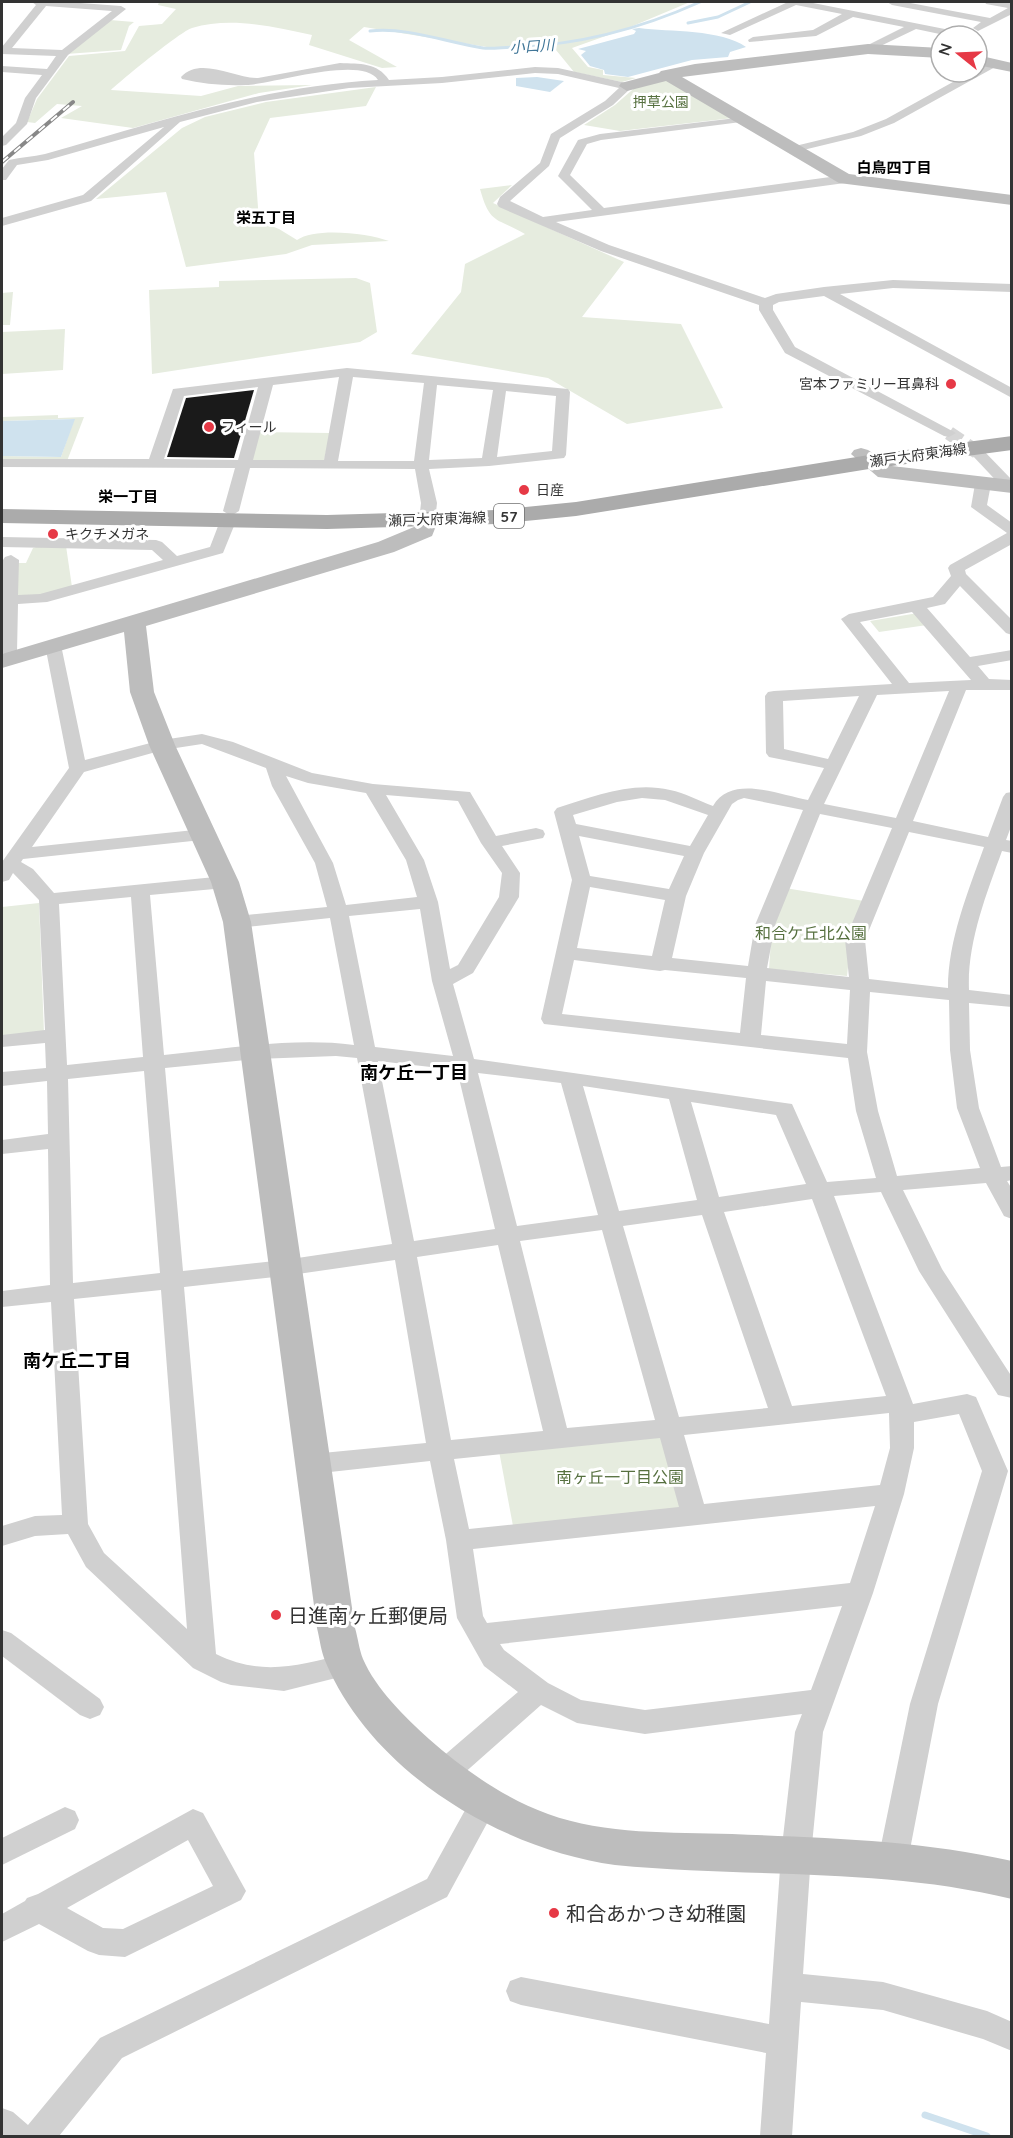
<svg xmlns="http://www.w3.org/2000/svg" width="1013" height="2138" font-family="Quicksand,'Noto Sans JP',sans-serif">
<style>
.green{fill:#e6ecdf}
.water{fill:#cfe2ee}
.lines{fill:none;stroke-linecap:round;stroke-linejoin:round}
.stream-far1{stroke:#cfe2ee;stroke-width:3}
.stream{stroke:#cfe2ee;stroke-width:7}
.building{fill:#1a1a1a}
.street-tunnel{stroke:#d6d6d6;stroke-width:14;stroke-dasharray:14 7;stroke-linecap:butt}
.street{fill:#d0d0d0;fill-rule:evenodd}
.secondary{fill:#bdbdbd;fill-rule:evenodd}
.primary{fill:#ababab;fill-rule:evenodd}
.rail-casing{stroke:#888;stroke-width:4}
.rail{stroke:#fff;stroke-width:2;stroke-dasharray:8;stroke-linecap:butt}
.poi-dot{fill:#e63946;stroke:#fff;stroke-width:2}
.labels{text-anchor:middle;dominant-baseline:central;stroke-width:6;stroke-linejoin:round;paint-order:stroke}
.far-park-label{font-size:14px;fill:#56703f;stroke:#fff}
.far-poi-label{font-size:14px;fill:#333;stroke:#fff;text-anchor:start}
.far-street-label{font-size:14px;fill:#333;stroke:#fff}
.far-water-label{font-size:15px;font-style:italic;fill:#3f7597;stroke:#fff}
.far-neighbourhood-label{font-size:15px;font-weight:bold;fill:#000;stroke:#fff}
.shield{fill:#fff;stroke:#707070;stroke-width:1.5}
.shield-label{font-size:15px;font-weight:bold;fill:#333}
.park-label{font-size:16px;fill:#56703f;stroke:#fff}
.neighbourhood-label{font-size:18px;font-weight:bold;fill:#000;stroke:#fff}
.near-poi-label{font-size:20px;fill:#333;stroke:#fff;text-anchor:start}
</style>
<rect width="100%" height="100%" fill="#fff"/>
<!-- green -->
<g class="green">
<path d="M159 2H690L628 28 572 48 588 67 603 70V75L636 78 622 82 574 72 556 50 493 48 364 27 349 40 397 67 382 68 309 45 312 35C274 27 231 16 192 28 181 31 123 79 111 90L201 96 238 86 312 85 259 93 133 128 61 118 82 106 57 104 35 123 27 122 37 99 69 56 125 51 139 26 162 24 176 9 158 5Z"/>
<path d="M110 20 134 22 129 26 121 50 66 54Z"/>
<path d="M665 77 733 118 620 131 584 125 615 105 639 84Z"/>
<path d="M376 87 366 106 270 118 254 153 259 221 279 229 297 240C315 227 368 233 389 241L312 245 286 254 186 267 166 192 96 199 182 128 205 117 266 102Z"/>
<path d="M512 185 493 203 624 262 582 317 681 324 723 408 627 424 548 378 411 354 461 292 465 264 525 234C496 217 490 225 480 189Z"/>
<path d="M356 278 370 283 377 332 360 342 152 374 149 290 219 287V281Z"/>
<path d="M13 292 10 325H2V293Z"/>
<path d="M65 329 63 370 2 374V332Z"/>
<path d="M58 415V418L84 417 67 461 2 460V456L61 457 74 419 2 421V417Z"/>
<path d="M258 432 330 433 324 461 252 460Z"/>
<path d="M39 546H66L72 587 40 595 13 597 14 563H26L33 548Z"/>
<path d="M912 614H918L927 625 879 632 870 621Z"/>
<path d="M785 888 864 901 851 940 847 976 769 969 772 927Z"/>
<path d="M39 903 44 1033 2 1037V907Z"/>
<path d="M660 1434 681 1511 513 1526 499 1451Z"/>
</g>
<!-- water -->
<g class="water">
<path d="M639 28C670 32 721 29 746 47L730 52 728 57 692 60 628 77 605 74 604 70 590 66 581 55 586 51 578 49 634 34 636 31 632 29Z"/>
<path d="M537 77 564 81 550 92 516 86V78Z"/>
<path d="M75 419 61 457 2 456V421Z"/>
</g>
<g class="lines">
<!-- stream-far1 -->
<g class="stream-far1">
<path d="M688 23 718 17 750 2"/>
<path d="M370 31C408 27 445 42 483 48 493 49 504 47 515 47 578 45 642 28 700 2"/>
</g>
<!-- stream -->
<path class="stream" d="M925 2115 987 2136"/>
</g>
<!-- building -->
<path class="building" d="M254 390 234 458 167 457 186 398Z"/>
<g class="lines">
<!-- street-tunnel -->
<path class="street-tunnel" d="M949 433 977 452"/>
<!-- street -->
<g class="street">
<path d="M32 2H67L121 6 126 9 68 55 36 98 27 124 6 145 2 146V137L16 123 25 98 42 75 2 72V66L47 69 56 56 2 54V47L36 5ZM46 6 112 11 62 50 12 48Z"/>
<path d="M788 2H808L965 33 970 36H949L916 29 868 52 864 51V47L904 27 853 17 816 36 749 42 748 40 753 37 813 30 842 14 796 5 730 35 721 33Z"/>
<path d="M887 2H905L990 18 1008 8 986 4 985 2 1012 3V14L978 31 973 28 981 22 892 5Z"/>
<path d="M993 61 998 64 997 66 894 123 861 136 795 152 789 149 791 147 853 132 886 119 971 72H977V68Z"/>
<path d="M340 63C360 64 377 62 389 80L442 77 535 67 558 68 631 84V88L613 105 560 138 549 166 510 201 543 217 592 210 558 176 578 140 600 134 745 117 747 119 741 122 601 140 587 144 570 175 604 208 845 175 851 179 845 183 556 222 609 245 765 298 776 294 824 287 893 280 1012 284V292L893 288 840 294 1012 388V398L824 296 779 302 773 305V310L795 347 956 433 949 437 944 436 785 353 759 310V305L601 251 499 207 497 204 500 197 540 163 551 134 605 101 619 88 558 74 535 73 442 83 349 88 257 102 180 122 91 201 2 226V218L83 195 164 127 48 160 17 165 6 180H2V169L9 160C21 157 33 157 45 154 155 123 263 86 378 80 362 55 275 84 246 85 225 86 203 84 182 79L181 77C200 56 234 78 258 78Z"/>
<path d="M347 368 568 389 570 392 566 455 564 458 489 466 429 469 437 503 435 521 427 526 419 521 421 503 415 469 250 468 239 511 231 516 223 511 235 468 2 467V459H149L173 389ZM339 377 324 460H253L273 385ZM353 377 424 383 414 461H338ZM437 385 493 390 482 458 429 460ZM258 387 238 460 164 459 184 396ZM506 391 556 396 552 451 497 457Z"/>
<path d="M977 448 982 449 1012 480V490L1004 489 972 455 970 452 972 449Z"/>
<path d="M983 479 991 484 987 505 1012 523V544L965 570 966 574 1012 620V635L1006 633 960 586 945 604 927 608 970 657 1012 650V660L978 666 989 679 1012 680V690H966L913 821 988 837 1003 797 1006 793 1012 792V824L1006 840 1012 841V853L1002 851C986 895 967 943 969 990L1012 995V1007L969 1003 970 1050 979 1108 1001 1167 1012 1166V1180L1007 1181 1012 1189V1219L1004 1216 986 1183 903 1190 942 1269 1012 1377V1398L998 1395 919 1271 881 1192 834 1196 913 1404 967 1394 976 1397 1008 1471 938 1704 908 1860 903 1869 893 1873 883 1869 878 1860 910 1704 982 1471 959 1414 914 1422V1448L904 1494 873 1593 823 1732 811 1855 803 1974 883 1982 987 2011 1012 2022V2051L983 2039 883 2010 801 2002 792 2136H760L766 2053 521 2005 510 2001 506 1991 510 1981 521 1977 769 2024 781 1855 795 1732 802 1714 645 1734 577 1723 541 1705 453 1783 443 1786 433 1783 429 1774 433 1765 518 1692 484 1666 457 1618 446 1540 430 1461 312 1474 303 1471 299 1464 303 1457 312 1454 426 1443 395 1260 284 1276 184 1287 216 1654C263 1677 298 1665 346 1654L356 1657 360 1665 356 1673 284 1691 231 1685 221 1682 193 1668 86 1567 68 1534 35 1536 2 1546V1526L35 1516 62 1515 51 1302 2 1307V1291L50 1285 48 1149 2 1154V1140L48 1134 47 1081 2 1086V1072L46 1068 45 1043 2 1047V1035L45 1030 39 900 13 873 9 880 2 882V862L69 768 45 645 53 640 61 645 85 760 162 740 202 734 233 742 312 773 373 784 470 792 496 836 536 828 543 830 545 834 543 838 502 846 520 873 519 897 473 973 453 984 474 1059 792 1104 827 1182 876 1178 856 1111 848 1058 544 1024 541 1019 572 880 554 812 557 808C593 797 631 781 670 790 685 793 699 801 713 806 732 774 779 795 808 800L824 768 769 757 766 753 765 696 768 692 774 691 892 684 841 619 849 614 933 597 951 576 948 568 950 565 1007 533 971 507 975 484ZM912 612 971 680 909 683 860 622ZM949 691 896 818 824 804 877 695ZM859 696 828 759 784 749 783 701ZM202 744 266 768 272 786 315 863 327 907 237 916 230 918 227 922 230 926 237 928 330 918 354 1045C292 1037 226 1049 164 1055L150 895 225 888 232 886 235 882 232 878 225 876 54 893 33 869 21 862 23 859 211 839 213 835 211 831 204 829 32 847 84 772 163 750ZM286 776 308 783 366 793 406 860 417 897 346 905 333 863ZM386 795 458 801 481 843 502 873 499 897 458 965 450 969 438 902 424 860ZM642 798 665 800 708 815 690 846 576 824 573 815 617 802ZM744 798 803 810 755 925 748 966 672 958 686 896 704 853 732 804 738 800ZM820 814 892 828 845 940 849 977 767 968 775 925ZM909 832 984 847C968 892 948 940 948 988L869 979 865 940ZM579 836 684 856 669 889 590 876ZM590 887 665 900 652 956 577 948ZM131 897 143 1057 67 1065 59 904ZM420 909 432 981 453 1056 375 1047 349 916ZM574 960 660 971 665 970 746 978 740 1033 562 1014ZM766 981 850 990 847 1044 761 1035ZM870 992 949 1000 950 1050 957 1108 980 1168 897 1176 878 1111 867 1052ZM336 1056 357 1058 392 1244 284 1260 183 1271 165 1068 257 1059ZM378 1061 457 1070 495 1229 414 1241ZM144 1071 160 1273 73 1283 68 1079ZM478 1073 561 1083 598 1215 517 1226ZM583 1086 669 1099 697 1200 619 1211ZM691 1102 776 1115 806 1184 719 1197ZM812 1199 886 1396 792 1406 724 1212ZM702 1215 768 1408 679 1417 623 1226ZM602 1230 655 1420 567 1428 520 1241ZM498 1245 543 1431 451 1440 417 1257ZM161 1290 187 1629 104 1553 88 1524 74 1299ZM889 1413 890 1448 880 1485 704 1504 684 1435ZM660 1438 679 1507 469 1529 454 1459ZM875 1506 850 1583 487 1623 483 1616 473 1549ZM842 1606 811 1690 645 1710 581 1700 548 1683 504 1650 500 1644Z"/>
<path d="M228 516 236 521 223 553 47 602 18 604 17 652 9 657 2 653 3 560 5 557 11 555 19 560 18 595 40 594 163 560 152 550 2 547V537L156 540 162 542 177 556 210 547 220 521Z"/>
<path d="M2 1630 11 1633 100 1699 104 1707 100 1715 90 1719 80 1715 2 1656Z"/>
<path d="M484 1791 494 1794 498 1803 447 1897 122 2058 59 2136H2V2108L13 2112 28 2125 100 2038 427 1879 474 1794Z"/>
<path d="M65 1807 75 1811 79 1820 75 1829 2 1865V1838Z"/>
<path d="M193 1809 203 1813 241 1882 246 1891 241 1900 125 1957 99 1955 88 1951 39 1924 2 1942V1914L25 1901 27 1898 38 1894ZM188 1840 213 1886 123 1929 103 1928 67 1908Z"/>
</g>
<!-- secondary -->
<g class="secondary">
<path d="M868 44 941 48V58L868 54 682 77 849 174 1012 195V205L839 183 666 81 627 91 619 86 621 83 659 73 661 71 695 64Z"/>
<path d="M977 55 1012 63V72L977 65Z"/>
<path d="M861 448 868 450 892 466 1012 480V493L886 478 878 477 851 454 854 450Z"/>
<path d="M427 514 435 516 438 521 432 536 394 552 146 626 154 692 175 745 239 882 251 922 355 1628C358 1638 359 1649 363 1659 376 1689 405 1717 429 1739 463 1769 504 1798 548 1814 606 1835 671 1832 732 1834 826 1838 919 1840 1012 1861V1899C881 1867 748 1878 615 1865 501 1849 373 1773 326 1663 321 1652 320 1640 317 1628L223 922 211 882 149 745 130 692 124 632 2 668V654L378 542 414 527 419 516Z"/>
</g>
<!-- primary -->
<path class="primary" d="M1012 436V450L869 469 576 516 496 524 327 529 2 523V509L327 515 496 510 576 502 869 455Z"/>
<!-- rail casing -->
<g class="rail-casing">
<path id="rail" d="M2 162 73 102"/>
</g>
<!-- rail -->
<use href="#rail" class="rail"/>
</g>
<!-- markers -->
<g class="poi-dot">
<circle cx="951" cy="384" r="6"/>
<circle cx="209" cy="427" r="6"/>
<circle cx="524" cy="490" r="6"/>
<circle cx="53" cy="534" r="6"/>
<circle cx="276" cy="1615" r="6"/>
<circle cx="554" cy="1913" r="6"/>
</g>
<g class="labels">
<!-- far-park labels -->
<g class="far-park-label">
<text x="661" y="102">押草公園</text>
</g>
<!-- far-poi labels -->
<g class="far-poi-label">
<text x="939" y="384" text-anchor="end">宮本ファミリー耳鼻科</text>
<text x="221" y="427">フィール</text>
<text x="536" y="490">日産</text>
<text x="65" y="534">キクチメガネ</text>
</g>
<!-- far-street labels -->
<g class="far-street-label">
<text transform="translate(918 455) rotate(-8)">瀬戸大府東海線</text>
<text transform="translate(437 519) rotate(-2)">瀬戸大府東海線</text>
</g>
<!-- far-water labels -->
<g class="far-water-label">
<text transform="translate(532 46) rotate(-4)">小口川</text>
</g>
<!-- far-neighbourhood labels -->
<g class="far-neighbourhood-label">
<text x="894" y="167">白鳥四丁目</text>
<text x="266" y="217">栄五丁目</text>
<text x="128" y="496">栄一丁目</text>
</g>
<!-- shield labels -->
<rect class="shield" x="494" y="504" width="30" height="24" rx="4.5"/>
<g class="shield-label">
<text x="509" y="516">57</text>
</g>
<!-- park labels -->
<g class="park-label">
<text x="811" y="933">和合ケ丘北公園</text>
<text x="620" y="1477">南ヶ丘一丁目公園</text>
</g>
<!-- neighbourhood labels -->
<g class="neighbourhood-label">
<text x="414" y="1072">南ケ丘一丁目</text>
<text x="77" y="1360">南ケ丘二丁目</text>
</g>
<!-- near-poi labels -->
<g class="near-poi-label">
<text x="288" y="1615">日進南ヶ丘郵便局</text>
<text x="566" y="1913">和合あかつき幼稚園</text>
</g>
</g>
<!-- border -->
<rect width="1013" height="2138" fill="none" stroke="#333333" stroke-width="6"/>
<!-- north arrow -->
<g transform="translate(959 54) rotate(288)"><circle r="28" fill="#ffffff" stroke="#adadad" stroke-width="1.5"/>
<path d="M0-4.5L10 22L0 15L-10 22Z" fill="#e63946"/>
<text y="-9" font-size="16" font-weight="bold" text-anchor="middle" fill="#333333">N</text>
</g>
</svg>
